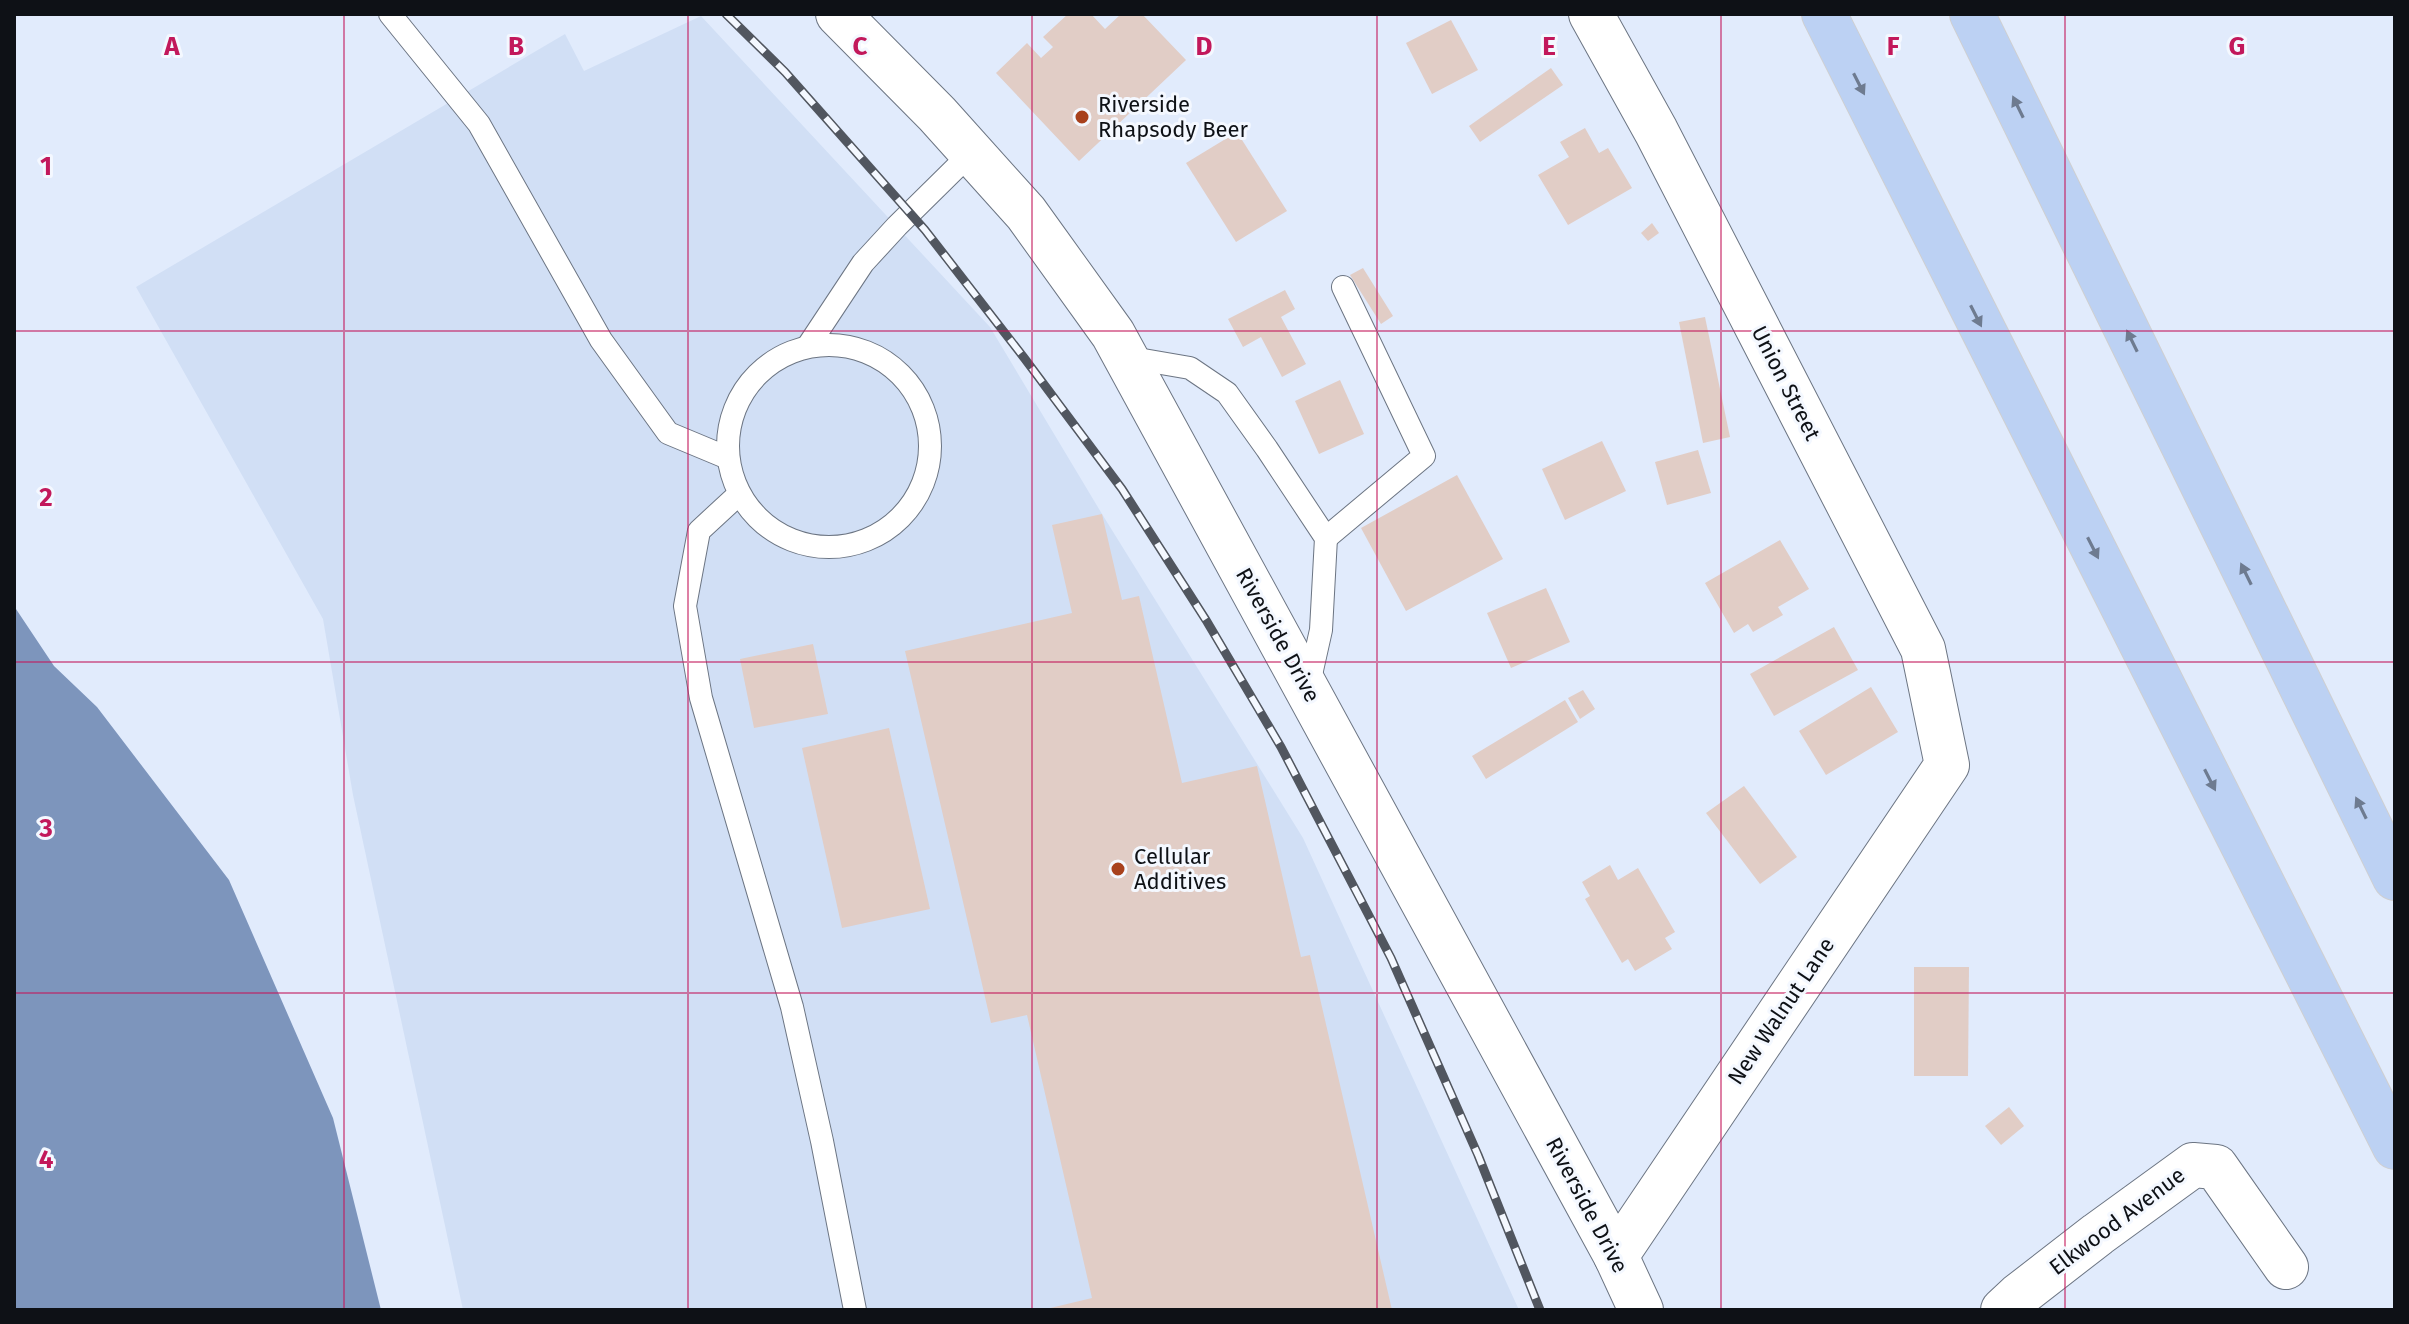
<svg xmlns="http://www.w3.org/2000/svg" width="2409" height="1324" font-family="'Fira Sans',sans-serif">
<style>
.built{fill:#d1dff5}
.water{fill:#7d95bc}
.building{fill:#e1cdc6}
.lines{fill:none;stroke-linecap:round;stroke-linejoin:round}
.lane-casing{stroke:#6c7583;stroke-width:24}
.street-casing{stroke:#6c7583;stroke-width:46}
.secondary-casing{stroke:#6c7583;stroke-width:46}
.highway-casing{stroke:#cfcfd0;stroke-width:46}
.lane{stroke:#fff;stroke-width:22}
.street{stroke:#fff;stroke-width:44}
.secondary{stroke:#fff;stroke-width:44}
.highway{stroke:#bcd1f3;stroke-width:44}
.rail-casing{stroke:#51565f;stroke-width:9}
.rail{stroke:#f4f8ff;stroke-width:6;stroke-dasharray:18;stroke-linecap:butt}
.oneway{fill:#6e7b90}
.grid{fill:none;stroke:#c2185b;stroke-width:2;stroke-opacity:0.55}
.poi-dot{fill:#a8411d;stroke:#f4f8ff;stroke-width:3}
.labels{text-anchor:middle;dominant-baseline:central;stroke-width:6;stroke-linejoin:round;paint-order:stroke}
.poi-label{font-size:22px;fill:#0e1116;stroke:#f4f8ff;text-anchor:start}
.street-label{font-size:22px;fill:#0e1116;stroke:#f4f8ff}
.grid-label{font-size:26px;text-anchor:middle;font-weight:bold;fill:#c2185b;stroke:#f4f8ff;stroke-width:6;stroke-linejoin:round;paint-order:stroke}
</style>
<rect width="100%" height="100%" fill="#e1ebfc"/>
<!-- built -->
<path class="built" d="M701 16 990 327 1102 514 1303 838 1519 1310H463L353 795 323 619 136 287 565 34 584 71Z"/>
<!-- water -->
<path class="water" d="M14 606 54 666 97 707 229 880 333 1118 381 1310H14Z"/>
<!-- building -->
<g class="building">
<path d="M1068 14H1091L1105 29 1121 14H1142L1186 60 1079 161 996 73 1027 43 1041 58 1053 47 1043 37Z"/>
<path d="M1451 20 1478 70 1432 94 1406 43Z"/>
<path d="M1551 68 1563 85 1480 142 1469 126Z"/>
<path d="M1585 128 1599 153 1608 148 1632 188 1568 225 1538 175 1569 157 1560 142Z"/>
<path d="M1237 132 1287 211 1236 242 1186 163Z"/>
<path d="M1652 223 1659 233 1648 241 1641 233Z"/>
<path d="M1363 268 1393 316 1381 324 1350 275Z"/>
<path d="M1285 290 1295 309 1281 317 1306 364 1282 377 1261 337 1243 347 1228 319Z"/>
<path d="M1705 317 1730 437 1703 443 1679 322Z"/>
<path d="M1340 380 1364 434 1319 454 1295 401Z"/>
<path d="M1602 441 1626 491 1565 520 1542 469Z"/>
<path d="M1698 450 1711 493 1667 505 1655 462Z"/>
<path d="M1457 475 1503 559 1406 611 1361 528Z"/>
<path d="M1102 514 1122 600 1139 596 1182 783 1257 766 1301 957 1310 955 1392 1310H1042L1092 1298 1027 1015 991 1023 905 651 1072 613 1052 525Z"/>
<path d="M1780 540 1809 589 1778 607 1783 615 1753 632 1748 624 1734 633 1705 583Z"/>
<path d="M1546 588 1570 642 1511 668 1487 613Z"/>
<path d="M1834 627 1858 670 1774 716 1750 674Z"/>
<path d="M813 644 828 714 754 728 740 659Z"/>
<path d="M1871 687 1898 732 1826 775 1799 731Z"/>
<path d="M1583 690 1595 709 1580 719 1568 698Z"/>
<path d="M1565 700 1578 722 1486 779 1472 756Z"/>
<path d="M889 728 930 909 842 928 802 748Z"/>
<path d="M1744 786 1797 857 1760 884 1706 813Z"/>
<path d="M1610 865 1618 880 1638 868 1675 932 1665 938 1672 949 1635 971 1628 959 1622 963 1585 899 1590 896 1582 882Z"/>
<path d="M1914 967H1969L1968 1076H1914Z"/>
<path d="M2009 1107 2024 1126 2001 1145 1985 1126Z"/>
</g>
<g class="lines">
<!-- lane casing -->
<g class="lane-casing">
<g id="lane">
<path d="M390 14 479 124 601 340 668 433 728 458"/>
<circle cx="829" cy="446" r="101"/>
<path d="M808 346 863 263 897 226 971 153"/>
<path d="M1126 357 1190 368 1227 393 1267 449 1326 538 1321 630 1308 688"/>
<path d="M739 494 699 531 685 606 701 698 792 1007 822 1141 855 1310"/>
<path d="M1326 538 1424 456 1343 287"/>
</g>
</g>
<!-- street casing -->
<g class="street-casing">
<g id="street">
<path d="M1591 14 1656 131 1923 649 1947 765 1616 1256"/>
<path d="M2003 1310 2018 1296 2098 1234 2193 1165 2216 1167 2286 1267"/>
</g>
</g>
<!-- secondary casing -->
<g class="secondary-casing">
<path id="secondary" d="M838 14 937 114 1026 213 1113 334 1616 1256 1641 1310"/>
</g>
<!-- highway casing -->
<g class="highway-casing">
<g id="highway">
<path d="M1824 14 2395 1147"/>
<path d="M1972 14 2395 878"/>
</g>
</g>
<!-- lane -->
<use href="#lane" class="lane"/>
<!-- street -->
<use href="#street" class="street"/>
<!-- secondary -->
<use href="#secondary" class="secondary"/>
<!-- highway -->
<use href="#highway" class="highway"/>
<!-- rail casing -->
<g class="rail-casing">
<path id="rail" d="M726 14 785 72 925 230 1025 359 1122 489 1206 620 1281 747 1391 958 1478 1155 1540 1310"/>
</g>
<!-- rail -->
<use href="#rail" class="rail"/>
</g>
<!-- one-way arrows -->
<defs><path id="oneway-solid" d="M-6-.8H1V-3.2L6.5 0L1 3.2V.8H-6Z" transform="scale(2)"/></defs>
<g class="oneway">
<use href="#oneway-solid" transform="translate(1859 84) rotate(63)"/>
<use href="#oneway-solid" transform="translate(2018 107) rotate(-116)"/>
<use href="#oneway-solid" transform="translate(1976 316) rotate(63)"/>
<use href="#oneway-solid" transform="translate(2132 341) rotate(-116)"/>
<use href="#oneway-solid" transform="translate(2093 548) rotate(63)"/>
<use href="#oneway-solid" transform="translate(2246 574) rotate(-116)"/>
<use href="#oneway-solid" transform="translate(2210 780) rotate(63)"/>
<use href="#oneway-solid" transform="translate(2361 808) rotate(-116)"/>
</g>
<!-- grid -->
<path class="grid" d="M344 14V1310M688 14V1310M1032 14V1310M1377 14V1310M1721 14V1310M2065 14V1310M14 331H2395M14 662H2395M14 993H2395"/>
<!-- markers -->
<g class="poi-dot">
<circle cx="1082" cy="117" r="8"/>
<circle cx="1118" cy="869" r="8"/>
</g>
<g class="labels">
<!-- poi labels -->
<g class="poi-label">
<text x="1098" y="104">Riverside<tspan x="1098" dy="25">Rhapsody Beer</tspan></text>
<text x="1134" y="856">Cellular<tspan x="1134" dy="25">Additives</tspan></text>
</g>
<!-- street labels -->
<g class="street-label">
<text transform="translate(1786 383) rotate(63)">Union Street</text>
<text transform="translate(1278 635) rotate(61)">Riverside Drive</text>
<text transform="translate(1781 1011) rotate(-56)">New Walnut Lane</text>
<text transform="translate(1587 1205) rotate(62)">Riverside Drive</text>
<text transform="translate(2117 1221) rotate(-37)">Elkwood Avenue</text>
</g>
</g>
<g class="grid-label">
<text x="172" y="55">A</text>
<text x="516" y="55">B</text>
<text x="860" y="55">C</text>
<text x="1204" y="55">D</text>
<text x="1549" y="55">E</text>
<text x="1893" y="55">F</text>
<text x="2237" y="55">G</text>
<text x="46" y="175">1</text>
<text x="46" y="506">2</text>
<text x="46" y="837">3</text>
<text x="46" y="1168">4</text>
</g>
<!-- border -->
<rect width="2409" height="1324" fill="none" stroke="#0e1116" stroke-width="32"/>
</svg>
